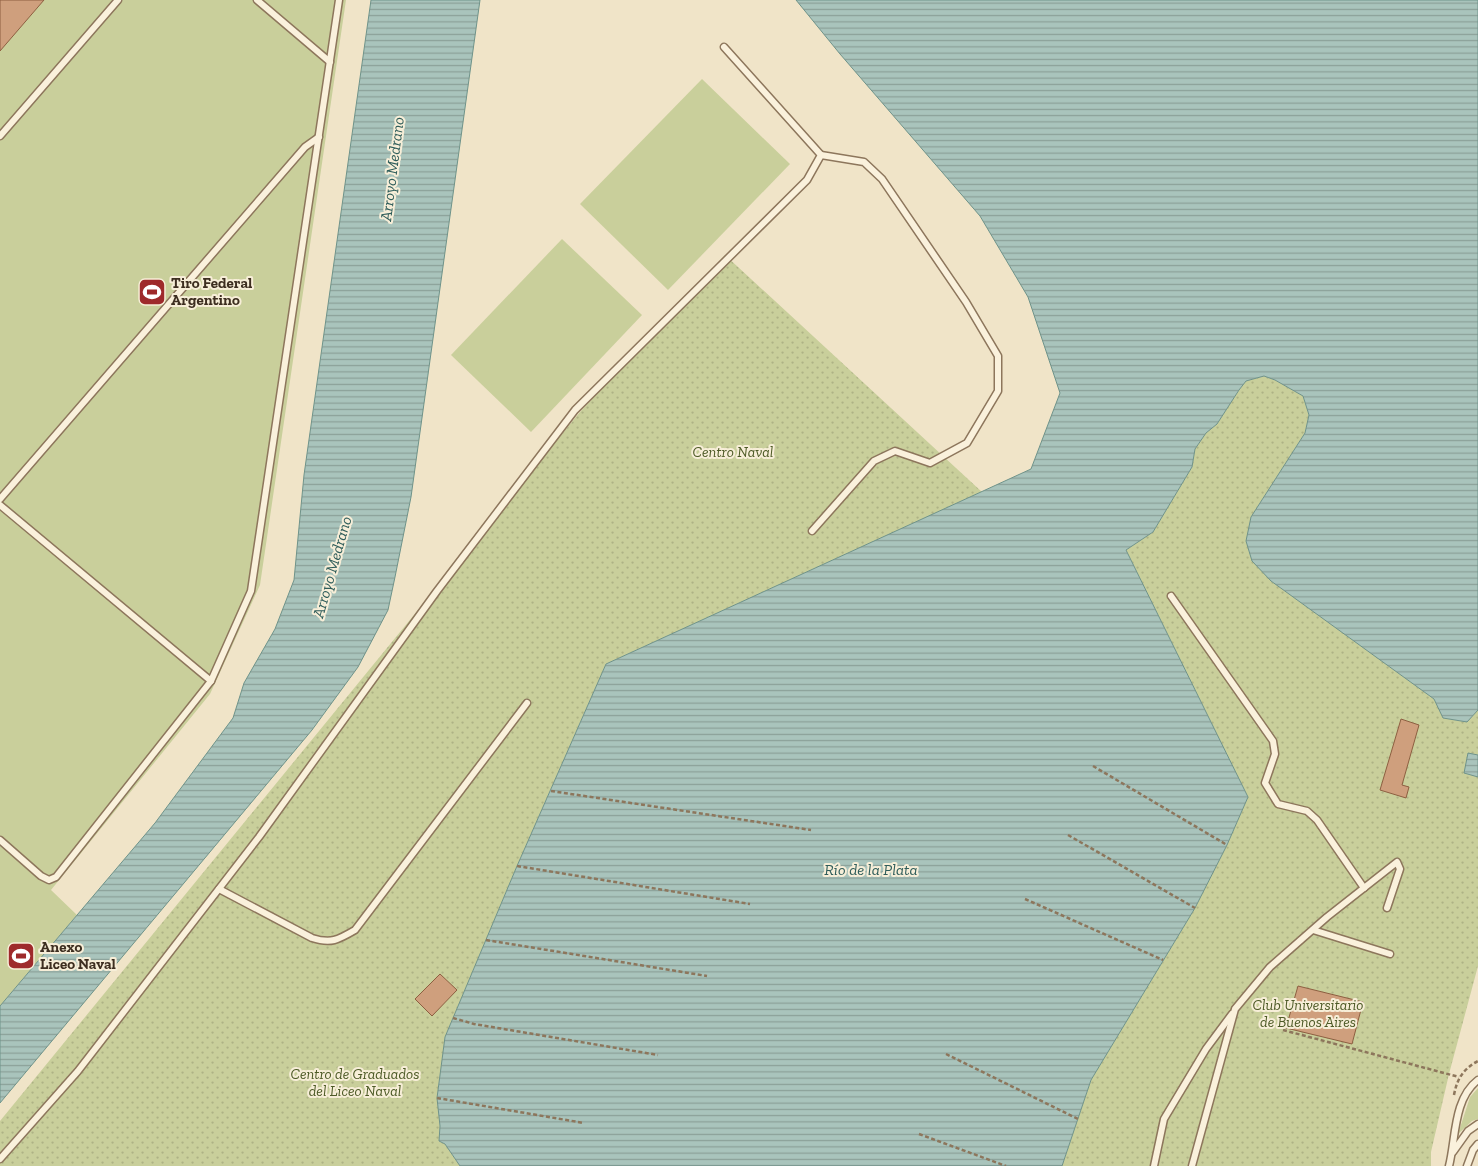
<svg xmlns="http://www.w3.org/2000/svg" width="1478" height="1166" font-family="'Zilla Slab',serif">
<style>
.green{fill:#c9cf9b}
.park{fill:url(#park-dots)}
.water{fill:url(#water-rules);stroke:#6f938a}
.building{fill:#cf9f7d;stroke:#8d5f41}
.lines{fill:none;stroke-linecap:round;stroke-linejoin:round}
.lane-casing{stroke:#8d765c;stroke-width:9}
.path{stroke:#8d765c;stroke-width:2.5;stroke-dasharray:4 2.5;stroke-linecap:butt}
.lane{stroke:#faf1dc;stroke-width:6}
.labels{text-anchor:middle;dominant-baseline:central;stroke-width:4;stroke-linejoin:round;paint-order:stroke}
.poi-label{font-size:15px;font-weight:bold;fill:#3d2e20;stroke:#f7eed8;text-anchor:start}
.park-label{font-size:15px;font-style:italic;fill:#4d5a26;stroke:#f7eed8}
.water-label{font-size:16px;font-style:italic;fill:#2f5d5a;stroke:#f7eed8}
</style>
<defs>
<pattern id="park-dots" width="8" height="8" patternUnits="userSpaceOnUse" patternTransform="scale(1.25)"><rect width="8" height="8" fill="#c9cf9b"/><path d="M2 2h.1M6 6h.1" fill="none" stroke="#aeb285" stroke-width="1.8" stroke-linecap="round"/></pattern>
<pattern id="water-rules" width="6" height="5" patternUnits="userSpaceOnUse" patternTransform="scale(1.25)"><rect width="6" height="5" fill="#a9c4bc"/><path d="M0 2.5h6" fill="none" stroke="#8ba098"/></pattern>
</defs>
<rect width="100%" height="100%" fill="#f0e4c8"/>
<!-- green -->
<g class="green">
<path d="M0 0H346L260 585 210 694 51 890 77 915 0 1006Z"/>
<path d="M702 79 790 164 668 290 580 204Z"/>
<path d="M562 239 642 315 531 432 451 355Z"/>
<path d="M1478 1088V1119L1472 1121 1458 1134 1470 1097Z"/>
</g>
<!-- park -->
<g class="park">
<path d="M725 255 982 492 606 664 517 866 445 1037 437 1098 440 1126 439 1141 445 1144 460 1166H0V1121L580 412Z"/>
<path d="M1264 376 1275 380 1303 396 1309 415 1305 433 1251 517 1271 581 1434 699 1443 718 1467 722 1478 710V966L1449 1074 1431 1152V1166H1062L1091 1080 1195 908 1227 845 1248 797 1126 550 1153 532 1192 467 1195 449 1206 433 1217 424 1239 390 1246 381Z"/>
</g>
<!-- water -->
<g class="water">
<path d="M371 0H480L411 497 395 577 388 610 358 667 312 730 0 1103V1006L155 823 233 718 244 683 275 629 294 580 304 475Z"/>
<path d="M796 0H1478V710L1467 722 1443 718 1434 699 1271 581 1252 561 1246 541 1251 517 1305 433 1309 415 1303 396 1275 380 1264 376 1246 381 1239 390 1217 424 1206 433 1195 449 1192 467 1153 532 1126 550 1248 797 1227 845 1195 908 1091 1080 1062 1166H460L445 1144 439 1141 440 1126 437 1098 445 1037 517 866 606 664 1031 469 1060 393 1028 297 980 216 840 54Z"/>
<path d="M1468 753 1478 755V777L1464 773Z"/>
</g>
<!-- building -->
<g class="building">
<path d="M0 0H44L0 51Z"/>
<path d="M1401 719 1419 725 1402 785 1409 787 1406 798 1380 790Z"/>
<path d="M440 974 457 990 432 1016 415 999Z"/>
<path d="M1298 986 1363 1002 1352 1044 1286 1028Z"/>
</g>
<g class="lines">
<!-- lane casing -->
<g class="lane-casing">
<g id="lane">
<path d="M257 0 330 62"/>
<path d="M0 136 118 0"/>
<path d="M0 499 305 147 319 137"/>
<path d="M0 505 211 681"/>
<path d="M812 531 874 461 895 451 930 463 967 443 998 391V356L966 302 882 179 864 162 821 155"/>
<path d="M1171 596 1273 741 1275 754 1265 783 1278 804 1307 811 1317 820 1364 888"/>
<path d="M0 840 41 876 49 880 56 877 211 681 251 591 339 0"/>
<path d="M219 889 312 938C331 944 338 940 355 930L527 703"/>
<path d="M1313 930 1390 954"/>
<path d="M1453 1152 1468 1131 1478 1124"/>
<path d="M0 1159 78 1071 259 837 437 591 575 410 807 180 821 155 724 47"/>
<path d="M1154 1166 1164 1119 1206 1049 1232 1014"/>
<path d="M1192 1166 1235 1009 1270 967 1327 917 1397 862 1400 869 1387 908"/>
<path d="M1449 1166C1456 1139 1453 1099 1478 1080"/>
<path d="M1467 1166 1473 1150 1478 1144"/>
</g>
</g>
<!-- path -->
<g class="path">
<path d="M1093 766 1227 845"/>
<path d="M551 791 811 830"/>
<path d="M1068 835 1195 908"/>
<path d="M517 866 750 904"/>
<path d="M1025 899 1163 960"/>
<path d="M486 940 707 976"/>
<path d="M453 1018 474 1024 658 1055"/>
<path d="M1283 1030 1459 1077"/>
<path d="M946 1054 1078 1119"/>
<path d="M1454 1095C1457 1079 1463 1069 1478 1061"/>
<path d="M437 1098 584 1123"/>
<path d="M919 1134 1006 1166"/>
</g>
<!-- lane -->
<use href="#lane" class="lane"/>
</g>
<!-- icons -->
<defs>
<g id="stadium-square" transform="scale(1.4375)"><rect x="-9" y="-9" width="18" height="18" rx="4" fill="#9e2a2b" stroke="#f7eed8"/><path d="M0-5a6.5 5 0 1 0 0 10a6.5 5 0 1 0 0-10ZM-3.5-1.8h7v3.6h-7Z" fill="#fff"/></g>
</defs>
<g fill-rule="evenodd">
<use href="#stadium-square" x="152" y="292"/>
<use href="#stadium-square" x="21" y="956"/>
</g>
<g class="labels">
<!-- poi labels -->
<g class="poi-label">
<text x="171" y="283">Tiro Federal<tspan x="171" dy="17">Argentino</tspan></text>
<text x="40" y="947">Anexo<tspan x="40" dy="17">Liceo Naval</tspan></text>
</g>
<!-- park labels -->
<g class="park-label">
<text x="733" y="452">Centro Naval</text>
<text x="1308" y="1005">Club Universitario<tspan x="1308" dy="17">de Buenos Aires</tspan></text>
<text x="355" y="1074">Centro de Graduados<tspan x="355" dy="17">del Liceo Naval</tspan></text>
</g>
<!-- water labels -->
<g class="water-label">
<text transform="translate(392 169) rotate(-83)">Arroyo Medrano</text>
<text transform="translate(332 567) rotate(-74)">Arroyo Medrano</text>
<text x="871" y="869">Río de la Plata</text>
</g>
</g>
</svg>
